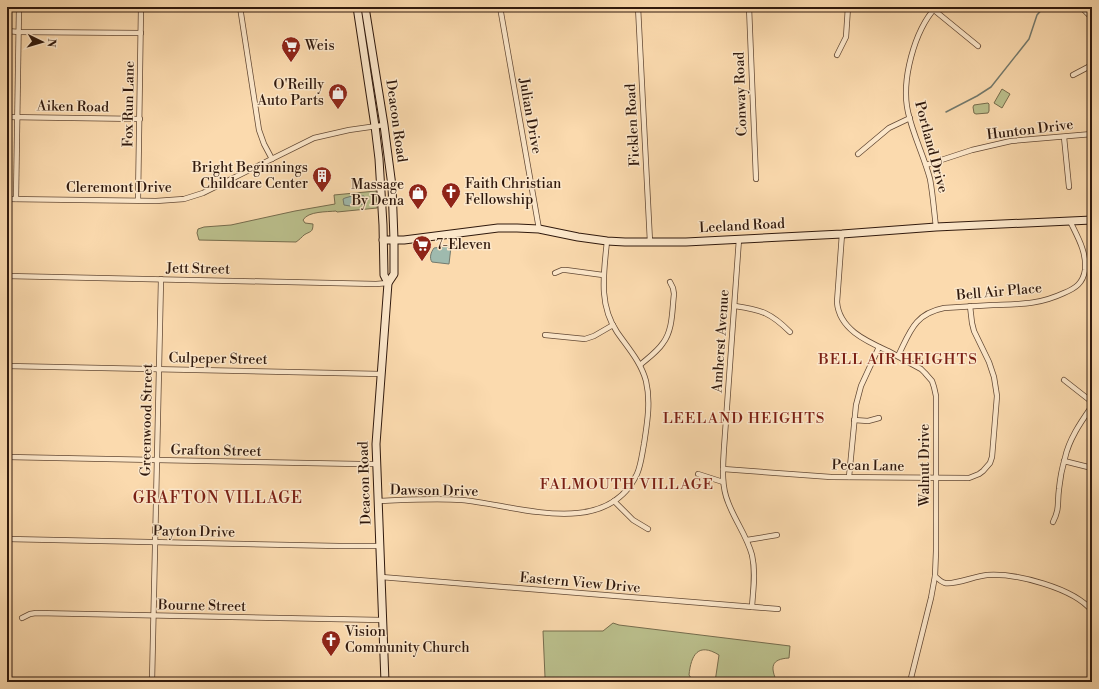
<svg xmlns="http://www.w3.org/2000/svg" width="1099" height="689" font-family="'Libre Bodoni',serif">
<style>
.green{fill:#bbc08d;stroke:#766c4d}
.water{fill:#9fbaae;stroke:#737a6e}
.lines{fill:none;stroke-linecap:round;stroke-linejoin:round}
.stream{stroke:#737a6e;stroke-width:1.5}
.minor-casing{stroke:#634935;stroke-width:6}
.secondary-casing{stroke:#30190d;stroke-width:9}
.minor{stroke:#fce7ca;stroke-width:4.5}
.secondary{stroke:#fce7ca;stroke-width:7}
.labels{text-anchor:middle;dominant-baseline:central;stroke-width:3;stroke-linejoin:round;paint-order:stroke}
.poi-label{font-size:14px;fill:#30190d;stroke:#fce7ca;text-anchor:start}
.street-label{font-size:14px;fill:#30190d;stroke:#fce7ca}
.neighbourhood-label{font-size:15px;letter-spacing:1px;fill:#7a1f14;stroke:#fce7ca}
.quarter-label{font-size:16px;letter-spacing:1px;fill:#7a1f14;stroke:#fce7ca}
</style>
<rect width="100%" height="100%" fill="#fbdaae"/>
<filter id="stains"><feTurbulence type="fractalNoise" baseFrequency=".005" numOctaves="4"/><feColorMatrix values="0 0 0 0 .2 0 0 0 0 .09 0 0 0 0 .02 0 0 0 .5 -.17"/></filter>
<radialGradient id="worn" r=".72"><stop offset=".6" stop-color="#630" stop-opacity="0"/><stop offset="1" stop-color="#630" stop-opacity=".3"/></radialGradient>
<!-- green -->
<g class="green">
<path d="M1002 89 1010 94 1002 108 994 103Z"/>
<path d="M988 103 989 104V111L988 113 976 114 974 113 973 107 974 105Z"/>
<path d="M376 191 377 208 337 212 336 211C327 212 308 211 303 220L305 223 313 224C313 233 310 231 304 235 302 237 299 240 296 242L199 240 197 233 198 229 204 227 231 225 295 211 335 204 334 195Z"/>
<path d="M613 623 619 625 790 646 789 658C771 659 770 667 777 682H715L719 655C698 642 691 655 689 675L694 682H548L545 677 543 631H603Z"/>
</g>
<!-- water -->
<g class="water">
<path d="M352 196H364L366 201V204L350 206 344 205 343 199 345 198Z"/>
<path d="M449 246 451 247 449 264 432 262C429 258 431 252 434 248Z"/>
</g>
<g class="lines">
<!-- stream -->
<path class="stream" d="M946 112 977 96 991 87 1029 39 1037 15 1044 7"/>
<!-- minor casing -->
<g class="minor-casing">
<g id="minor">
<path d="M240 7 259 130 264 144 272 159"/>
<path d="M500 7 539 229"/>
<path d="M638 7 650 242"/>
<path d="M749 7 756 179"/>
<path d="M1081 7 1092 18"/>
<path d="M934 10 978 46"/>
<path d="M7 31 19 32 141 33"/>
<path d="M837 55 846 37 848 7"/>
<path d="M1073 75 1092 65"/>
<path d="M7 117 140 119"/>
<path d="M1064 137 1069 187"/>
<path d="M858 154 889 128 910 118"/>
<path d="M926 165 972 150 1011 141 1092 134"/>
<path d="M7 199 156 201 184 199 203 193 314 138 349 130 384 125"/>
<path d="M16 199 19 7"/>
<path d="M138 200 141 7"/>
<path d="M936 227C934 211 933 195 930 179 924 156 913 135 908 112 901 81 914 31 936 7"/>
<path d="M842 234 837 302C839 329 866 341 888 351 899 357 910 363 921 369L925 373 932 381 934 387 936 396V551L935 576C938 579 941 582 945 583 955 585 975 576 987 575 1016 573 1074 588 1092 611"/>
<path d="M739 239 724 448C723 466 721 485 728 502 735 521 747 536 752 555 756 573 753 590 752 607"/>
<path d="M555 273 562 270H566L603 275"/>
<path d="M7 276 376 284 388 283"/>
<path d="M735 306C762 310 771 313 790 332"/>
<path d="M545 335 585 339 594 336 613 325"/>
<path d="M898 356C910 332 914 314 944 308 960 307 976 306 993 305 1020 304 1038 305 1064 293 1076 288 1083 283 1085 270 1087 252 1077 236 1070 221"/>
<path d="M640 365C648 358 657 352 663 343 673 330 672 310 674 294L673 288 670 282"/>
<path d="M7 366 381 374"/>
<path d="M1064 380 1092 402"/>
<path d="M854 420 868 421 879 418"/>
<path d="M7 457 359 464H376"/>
<path d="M1064 461 1092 468"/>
<path d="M723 469 831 477 969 478 979 474 983 471 990 463 992 457 997 396 994 377 989 362 974 331 972 323 970 306"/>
<path d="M698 474 723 482"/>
<path d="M849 477 856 405 861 386 879 347"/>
<path d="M378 501C406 500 434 498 462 500 516 505 606 540 637 474 641 465 642 454 644 444 647 424 651 402 646 381 641 362 628 348 617 332 598 304 604 272 607 241"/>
<path d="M614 501 633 520 648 529"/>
<path d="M1053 522C1060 508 1057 504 1059 489 1060 479 1062 468 1065 458 1069 439 1081 422 1092 406"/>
<path d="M7 539 339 546H380"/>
<path d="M747 540 777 535"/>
<path d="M381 577 778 609"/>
<path d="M22 618 30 614 36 613 382 620"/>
<path d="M152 682 161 279"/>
<path d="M910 682 931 598 935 576"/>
</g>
</g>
<!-- secondary casing -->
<g class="secondary-casing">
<g id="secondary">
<path d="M357 7 375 126 379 159 383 225 384 275 388 283"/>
<path d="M365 7 384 125 392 186 394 240V274L388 283 376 444 385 682"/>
<path d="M383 240H404L498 228H517L539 229 578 237 607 241 625 242H686L842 234 936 227 1092 220"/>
</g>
</g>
<!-- minor -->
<use href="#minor" class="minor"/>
<!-- secondary -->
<use href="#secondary" class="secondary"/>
</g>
<!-- icons -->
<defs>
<g id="supermarket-pin" transform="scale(1)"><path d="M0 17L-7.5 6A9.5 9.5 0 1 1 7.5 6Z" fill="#8f2418" stroke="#fce7ca"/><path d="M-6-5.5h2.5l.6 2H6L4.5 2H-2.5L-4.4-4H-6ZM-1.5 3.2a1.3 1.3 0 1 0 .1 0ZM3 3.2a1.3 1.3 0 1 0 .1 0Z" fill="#fff"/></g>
<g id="shop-pin" transform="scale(1)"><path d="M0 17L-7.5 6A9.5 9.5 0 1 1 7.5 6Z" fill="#8f2418" stroke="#fce7ca"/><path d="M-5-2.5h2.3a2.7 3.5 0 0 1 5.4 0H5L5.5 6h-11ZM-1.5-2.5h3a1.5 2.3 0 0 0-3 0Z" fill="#fff"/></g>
<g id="building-pin" transform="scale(1)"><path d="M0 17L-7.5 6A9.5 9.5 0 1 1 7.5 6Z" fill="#8f2418" stroke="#fce7ca"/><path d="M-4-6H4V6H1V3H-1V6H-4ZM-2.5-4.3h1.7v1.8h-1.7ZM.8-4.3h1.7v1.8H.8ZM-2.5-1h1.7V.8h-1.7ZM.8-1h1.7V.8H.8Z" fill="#fff"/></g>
<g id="church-pin" transform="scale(1)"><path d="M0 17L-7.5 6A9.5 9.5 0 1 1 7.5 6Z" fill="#8f2418" stroke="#fce7ca"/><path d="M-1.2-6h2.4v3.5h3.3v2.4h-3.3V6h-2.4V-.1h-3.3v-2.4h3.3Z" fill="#fff"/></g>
</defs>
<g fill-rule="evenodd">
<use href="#supermarket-pin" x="291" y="46"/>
<use href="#shop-pin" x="338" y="93"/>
<use href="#building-pin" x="322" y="176"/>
<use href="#church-pin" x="451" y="192"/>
<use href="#shop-pin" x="418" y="193"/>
<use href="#supermarket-pin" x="422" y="245"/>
<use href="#church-pin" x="331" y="640"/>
</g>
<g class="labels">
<!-- poi labels -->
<g class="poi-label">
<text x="305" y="46">Weis</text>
<text x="324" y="85" text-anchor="end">O'Reilly<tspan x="324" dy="16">Auto Parts</tspan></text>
<text x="308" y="168" text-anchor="end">Bright Beginnings<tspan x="308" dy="16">Childcare Center</tspan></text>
<text x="465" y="184">Faith Christian<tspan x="465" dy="16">Fellowship</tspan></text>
<text x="404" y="185" text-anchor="end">Massage<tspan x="404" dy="16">By Dena</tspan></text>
<text x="436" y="245">7-Eleven</text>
<text x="345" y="632">Vision<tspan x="345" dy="16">Community Church</tspan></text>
</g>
<!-- street labels -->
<g class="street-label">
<text transform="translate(741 94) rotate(-92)">Conway Road</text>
<text transform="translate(129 104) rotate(-89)">Fox Run Lane</text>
<text transform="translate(73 107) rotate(1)">Aiken Road</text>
<text transform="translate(530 116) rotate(80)">Julian Drive</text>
<text transform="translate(396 121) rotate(82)">Deacon Road</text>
<text transform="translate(633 125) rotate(-93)">Ficklen Road</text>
<text transform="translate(1030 130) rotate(-7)">Hunton Drive</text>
<text transform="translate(931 147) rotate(75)">Portland Drive</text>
<text x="119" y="188">Cleremont Drive</text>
<text transform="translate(742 226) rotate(-3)">Leeland Road</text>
<text transform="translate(198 269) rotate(1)">Jett Street</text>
<text transform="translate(999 292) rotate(-5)">Bell Air Place</text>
<text transform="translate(721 341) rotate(-86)">Amherst Avenue</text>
<text transform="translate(218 359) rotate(1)">Culpeper Street</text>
<text transform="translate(147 420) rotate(-89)">Greenwood Street</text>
<text transform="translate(216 451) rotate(1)">Grafton Street</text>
<text transform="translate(925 465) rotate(-90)">Walnut Drive</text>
<text transform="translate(868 466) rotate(1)">Pecan Lane</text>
<text transform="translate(365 483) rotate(-92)">Deacon Road</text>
<text transform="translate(434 491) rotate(1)">Dawson Drive</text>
<text transform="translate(194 532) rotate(1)">Payton Drive</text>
<text transform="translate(580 583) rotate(5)">Eastern View Drive</text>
<text transform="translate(202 606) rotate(1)">Bourne Street</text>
</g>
<!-- neighbourhood labels -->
<g class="neighbourhood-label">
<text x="898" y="359">BELL AIR HEIGHTS</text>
<text x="744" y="418">LEELAND HEIGHTS</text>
<text x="627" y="484">FALMOUTH VILLAGE</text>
</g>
<!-- quarter labels -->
<g class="quarter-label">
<text x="218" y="498">GRAFTON VILLAGE</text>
</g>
</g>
<!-- margin -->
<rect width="1099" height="689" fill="none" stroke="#fbdaae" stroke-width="24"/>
<rect x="8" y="8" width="1083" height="673" fill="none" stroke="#30190d" stroke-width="2"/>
<rect x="12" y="12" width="1075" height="665" fill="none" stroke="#30190d"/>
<!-- north arrow -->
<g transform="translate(42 42) rotate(95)" stroke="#fce7ca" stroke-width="3" paint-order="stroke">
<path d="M0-3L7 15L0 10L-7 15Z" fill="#30190d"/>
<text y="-6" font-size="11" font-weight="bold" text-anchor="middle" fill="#30190d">N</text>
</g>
<rect width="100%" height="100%" filter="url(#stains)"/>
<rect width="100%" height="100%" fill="url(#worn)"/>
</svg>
